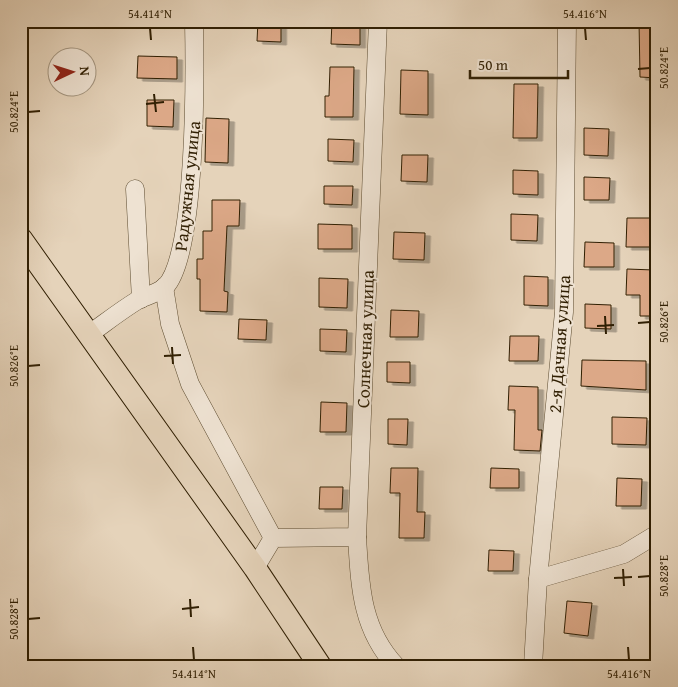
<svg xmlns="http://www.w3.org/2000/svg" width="678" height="687" font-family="'Gentium Book Plus',serif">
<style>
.building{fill:#dca887;stroke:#301f03;filter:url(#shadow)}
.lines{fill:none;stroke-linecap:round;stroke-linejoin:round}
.minor-casing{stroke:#5d4c31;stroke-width:19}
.major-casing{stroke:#301f03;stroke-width:24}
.minor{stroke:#eee2d2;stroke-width:18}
.major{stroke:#e5d3ba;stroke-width:22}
.ticks{fill:none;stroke:#301f03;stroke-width:2}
.labels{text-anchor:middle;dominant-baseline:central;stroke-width:4;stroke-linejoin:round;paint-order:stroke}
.street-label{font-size:18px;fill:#301f03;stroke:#eee2d2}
.neatline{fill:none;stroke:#301f03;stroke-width:2}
.ticks-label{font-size:12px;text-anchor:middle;fill:#301f03}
</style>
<defs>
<filter id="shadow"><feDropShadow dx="5.5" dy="3" stdDeviation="0" flood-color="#0004"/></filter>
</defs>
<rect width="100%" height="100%" fill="#e5d3ba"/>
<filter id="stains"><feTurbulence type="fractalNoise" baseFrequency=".004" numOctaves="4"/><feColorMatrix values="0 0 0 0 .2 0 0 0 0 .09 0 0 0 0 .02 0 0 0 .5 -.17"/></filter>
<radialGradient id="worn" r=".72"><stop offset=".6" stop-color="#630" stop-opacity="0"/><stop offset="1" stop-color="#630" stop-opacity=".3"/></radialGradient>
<!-- building -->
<g class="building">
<path d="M258 21H281V42L257 41Z"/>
<path d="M332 21H360V45L331 44Z"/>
<path d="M639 21H657V78L640 77Z"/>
<path d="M138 56 177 57V79L137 78Z"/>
<path d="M330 67H354L353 117H325V96H329Z"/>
<path d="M401 70 428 71V115L400 114Z"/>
<path d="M514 84H538L537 138H513Z"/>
<path d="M147 100H174L173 127 147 126Z"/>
<path d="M206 118 229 119 228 163 205 162Z"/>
<path d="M584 128 609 129 608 156 584 155Z"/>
<path d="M328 139 354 140 353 162 328 161Z"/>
<path d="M402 155H428L427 182 401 181Z"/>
<path d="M513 170 538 171V195L513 194Z"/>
<path d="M584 177 610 178 609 200H584Z"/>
<path d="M324 186H353L352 205 324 204Z"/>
<path d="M212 200H240L239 226H227L224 291 228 292 227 312 200 311V279H197V259H203V231H212Z"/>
<path d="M511 214 538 215 537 241 511 240Z"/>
<path d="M627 218H655L654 247H626Z"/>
<path d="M318 224 352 225V249H318Z"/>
<path d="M394 232 425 233 424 260 393 259Z"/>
<path d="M585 242 614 243V267H584Z"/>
<path d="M627 269 654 270 653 316H640V295H626Z"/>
<path d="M524 276 548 277V306L524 305Z"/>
<path d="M319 278 348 279 347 308 319 307Z"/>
<path d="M585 304 611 305V329L585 328Z"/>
<path d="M391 310 419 311 418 337H390Z"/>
<path d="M239 319 267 320 266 340 238 339Z"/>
<path d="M320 329 347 330 346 352 320 351Z"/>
<path d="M510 336H539L538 361H509Z"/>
<path d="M582 360 646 361V390L581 386Z"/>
<path d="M387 362H410V383L387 382Z"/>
<path d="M509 386 538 387V430H542L540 451 514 450 515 410H508Z"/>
<path d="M321 402 347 403 346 432H320Z"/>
<path d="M612 417 647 418 646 445 612 444Z"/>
<path d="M388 419H408L407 445 388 444Z"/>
<path d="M391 468H418L417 512H425L424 538H399L400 493H390Z"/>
<path d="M491 468 519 469V488H490Z"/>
<path d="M617 478 642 479 641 506H616Z"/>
<path d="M320 487H343L342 509H319Z"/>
<path d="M489 550 514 551 513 571H488Z"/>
<path d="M567 601 592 603 588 636 564 633Z"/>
</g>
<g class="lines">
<!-- minor casing -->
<g class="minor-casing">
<g id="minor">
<path d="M135 189 141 299"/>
<path d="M164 287 170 324 190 384 273 538"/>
<path d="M88 335C105 323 120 311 138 300 146 296 158 293 165 287 197 256 195 69 194 21"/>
<path d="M357 537C360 585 361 629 396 666"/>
<path d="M255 568 273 538 357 537 378 21"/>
<path d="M538 579 624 554 657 534"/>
<path d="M533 666 538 579 564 312 567 21"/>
</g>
</g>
<!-- major casing -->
<g class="major-casing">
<path id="major" d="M21 239 255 568 320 666"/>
</g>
<!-- minor -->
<use href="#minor" class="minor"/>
<!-- major -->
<use href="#major" class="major"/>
</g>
<!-- ticks -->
<path class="ticks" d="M150 28 151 40M585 28 586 40M638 69 650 68M154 94 156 112M146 104 164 102M28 112 40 111M605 316 606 334M638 323 650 322M597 326 614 325M172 347 173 364M164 356 181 355M28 366 40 365M623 569 624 586M638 577 650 576M614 578 632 577M190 599 191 617M182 609 199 607M28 619 40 618M193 647 194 660M628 647 629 660"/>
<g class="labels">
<!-- street labels -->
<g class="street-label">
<text transform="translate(187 186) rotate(-84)">Радужная улица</text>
<text transform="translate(365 339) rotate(-88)">Солнечная улица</text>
<text transform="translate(559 344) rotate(-86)">2-я Дачная улица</text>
</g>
</g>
<!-- margin -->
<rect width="678" height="687" fill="none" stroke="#e5d3ba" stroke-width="55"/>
<!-- north arrow -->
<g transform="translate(72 72) rotate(86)"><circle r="24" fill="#eee2d2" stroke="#a2947f"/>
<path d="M0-4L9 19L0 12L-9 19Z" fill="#8f2418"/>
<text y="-8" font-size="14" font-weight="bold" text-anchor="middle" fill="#301f03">N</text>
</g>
<!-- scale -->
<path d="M470 70v8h98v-8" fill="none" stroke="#301f03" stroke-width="2.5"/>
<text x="478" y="70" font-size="15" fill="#301f03" stroke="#eee2d2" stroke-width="4" paint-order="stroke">50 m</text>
<rect x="28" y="28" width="622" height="632" class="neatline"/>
<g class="ticks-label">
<text x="150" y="18">54.414°N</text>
<text x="585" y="18">54.416°N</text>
<text transform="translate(664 68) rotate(-90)" y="4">50.824°E</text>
<text transform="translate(14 112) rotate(-90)" y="4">50.824°E</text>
<text transform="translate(664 322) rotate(-90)" y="4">50.826°E</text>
<text transform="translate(14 366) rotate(-90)" y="4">50.826°E</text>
<text transform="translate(664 576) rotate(-90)" y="4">50.828°E</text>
<text transform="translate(14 619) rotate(-90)" y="4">50.828°E</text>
<text x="194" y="678">54.414°N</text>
<text x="629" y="678">54.416°N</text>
</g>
<rect width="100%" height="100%" filter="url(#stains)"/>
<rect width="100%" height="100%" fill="url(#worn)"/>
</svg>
